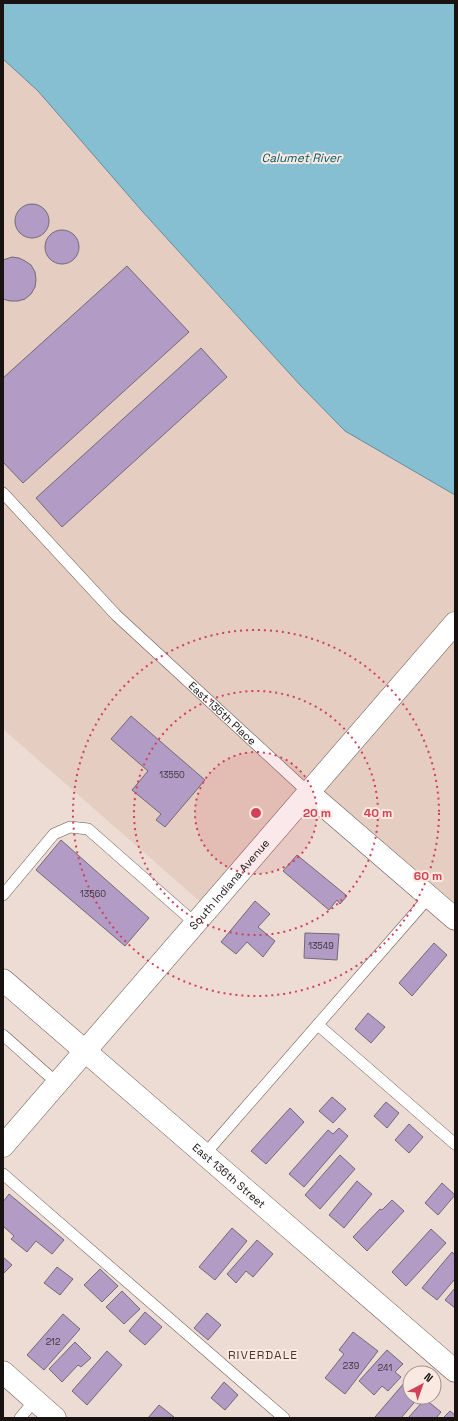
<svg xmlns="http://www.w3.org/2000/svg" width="458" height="1421" font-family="'Space Grotesk',sans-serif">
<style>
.built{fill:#e5cdc1}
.water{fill:#87bfd2;stroke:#668b98}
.building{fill:#b29bc5;stroke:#716a77}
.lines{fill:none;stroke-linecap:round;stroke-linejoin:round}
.service-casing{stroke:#665851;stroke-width:12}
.minor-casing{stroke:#665851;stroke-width:23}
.secondary-casing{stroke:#665851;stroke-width:23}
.service{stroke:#fff;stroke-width:11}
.minor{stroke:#fff;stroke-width:22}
.secondary{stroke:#fff;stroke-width:22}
.ring{fill:none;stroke:#d24158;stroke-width:2;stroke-dasharray:2 4}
.labels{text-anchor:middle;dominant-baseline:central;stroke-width:4;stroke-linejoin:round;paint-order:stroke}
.number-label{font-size:9px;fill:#3e343d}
.street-label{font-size:11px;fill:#181210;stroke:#fae9e0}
.water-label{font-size:12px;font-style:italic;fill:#04576a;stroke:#fae9e0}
.neighbourhood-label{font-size:12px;letter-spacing:1px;fill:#483b34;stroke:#fae9e0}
.centre{fill:#d24158;stroke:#fae9e0;stroke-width:2}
.ring-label{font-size:12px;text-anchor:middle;font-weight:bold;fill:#d24158;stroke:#fae9e0;stroke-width:4;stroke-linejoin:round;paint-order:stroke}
</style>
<rect width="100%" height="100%" fill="#ecdcd3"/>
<!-- built -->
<path class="built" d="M3 59 38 91 142 211 300 385 345 431 455 495V911L309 785 204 905 3 729Z"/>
<!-- water -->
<path class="water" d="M3 3H455V495L345 431 300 385 142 211 38 91 3 59Z"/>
<!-- building -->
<g class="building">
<circle cx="32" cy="221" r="17"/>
<circle cx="62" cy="247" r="17"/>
<path d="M12 257 19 258 25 261 31 265 35 272 36 280 35 287 31 294 25 299 18 301H10L3 299V260Z"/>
<path d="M127 266 189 332 23 483 3 462V378Z"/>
<path d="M201 348 227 377 62 527 36 498Z"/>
<path d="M131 716 205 780 165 827 156 820 161 814 132 790 148 771 111 739Z"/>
<path d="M61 840 149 918 125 946 36 870Z"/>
<path d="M297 855 347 896 340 904 337 900 329 910 283 871Z"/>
<path d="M255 901 270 914 258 927 275 941 263 957 247 942 236 954 221 942Z"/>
<path d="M305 933 339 934 337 960 304 958Z"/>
<path d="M434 943 447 955 412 996 399 983Z"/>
<path d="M368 1013 385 1027 371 1043 355 1029Z"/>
<path d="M332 1097 346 1109 333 1123 319 1111Z"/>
<path d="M386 1102 399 1113 387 1128 374 1116Z"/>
<path d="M290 1108 304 1122 266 1164 251 1151Z"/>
<path d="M409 1124 423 1137 409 1153 395 1140Z"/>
<path d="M339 1128 348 1136 304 1187 289 1174 328 1130 333 1134Z"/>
<path d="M340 1155 355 1169 320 1209 305 1195Z"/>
<path d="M357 1181 372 1194 344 1228 329 1215Z"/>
<path d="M442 1183 455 1195 438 1215 425 1203Z"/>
<path d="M9 1194 64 1240 52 1254 36 1241 27 1252 11 1239 14 1236 3 1226V1202Z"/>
<path d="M392 1200 404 1211 367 1251 353 1237 380 1209 382 1210Z"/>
<path d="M232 1228 247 1241 215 1280 199 1267Z"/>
<path d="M431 1229 446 1243 406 1286 392 1272Z"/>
<path d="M257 1240 273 1254 253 1277 246 1271 236 1283 227 1274Z"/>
<path d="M452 1252 455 1255V1279L437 1300 422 1288Z"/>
<path d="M3 1257 12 1265 3 1274Z"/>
<path d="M57 1267 73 1279 60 1295 44 1283Z"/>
<path d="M100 1269 118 1286 102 1302 84 1285Z"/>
<path d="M455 1288V1308L445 1300Z"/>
<path d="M122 1291 140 1309 124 1324 106 1307Z"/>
<path d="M145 1312 162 1327 145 1345 129 1331Z"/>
<path d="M207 1313 221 1325 208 1340 194 1328Z"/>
<path d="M63 1314 80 1329 44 1370 27 1355Z"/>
<path d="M353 1332 378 1351 345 1394 325 1378 344 1354 339 1350Z"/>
<path d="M75 1342 91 1358 81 1367 78 1365 62 1382 49 1369Z"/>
<path d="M387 1350 403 1364 395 1372 401 1377 388 1391 382 1386 374 1395 359 1381Z"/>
<path d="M107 1351 122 1365 87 1405 72 1391Z"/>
<path d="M224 1382 238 1395 225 1410 211 1398Z"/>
<path d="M405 1382 410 1386V1397H419L401 1418H376L375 1417Z"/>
<path d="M425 1399 441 1412 436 1418H408Z"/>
<path d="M159 1405 174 1417 173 1418H148Z"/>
<path d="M450 1411 455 1415V1418H443Z"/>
</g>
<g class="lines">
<!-- service casing -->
<g class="service-casing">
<g id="service">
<path id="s1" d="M3 493 116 615 309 793"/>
<path d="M3 895 54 834 70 827 88 829 196 924"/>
<path d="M318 1025 455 1144"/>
<path d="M3 1035 57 1083"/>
<path d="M205 1154 429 897"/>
<path d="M3 1174 284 1418"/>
<path d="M20 1418 35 1400"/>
</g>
</g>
<!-- minor casing -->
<g class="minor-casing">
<g id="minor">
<path d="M309 793 455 919"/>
<path id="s2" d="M3 980 455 1371"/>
<path d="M3 1372 55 1418"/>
</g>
</g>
<!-- secondary casing -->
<g class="secondary-casing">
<g id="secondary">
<path id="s3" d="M3 1146 455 623"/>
</g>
</g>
<!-- service -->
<use href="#service" class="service"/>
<!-- minor -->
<use href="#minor" class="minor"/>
<!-- secondary -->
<use href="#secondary" class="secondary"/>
</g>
<!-- distance rings -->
<circle cx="256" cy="813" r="61" fill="#d24158" fill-opacity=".12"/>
<g class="ring">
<circle cx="256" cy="813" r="61"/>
<circle cx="256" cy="813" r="122"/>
<circle cx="256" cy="813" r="183"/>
</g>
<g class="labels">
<!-- number labels -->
<g class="number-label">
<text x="172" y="775">13550</text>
<text x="93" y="894">13560</text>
<text x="321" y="946">13549</text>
<text x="53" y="1342">212</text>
<text x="351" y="1366">239</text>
<text x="385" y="1368">241</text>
</g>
<!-- street labels -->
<g class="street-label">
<text stroke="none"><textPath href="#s1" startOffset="311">East 135th Place</textPath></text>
<text stroke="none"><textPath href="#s3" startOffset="346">South Indiana Avenue</textPath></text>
<text stroke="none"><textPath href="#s2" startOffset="299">East 136th Street</textPath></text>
</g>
<!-- water labels -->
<g class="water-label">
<text x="301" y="158">Calumet River</text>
</g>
<!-- neighbourhood labels -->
<g class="neighbourhood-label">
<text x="263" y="1355">RIVERDALE</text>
</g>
</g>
<circle cx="256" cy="813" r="6" class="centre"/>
<g class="ring-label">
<text x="317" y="817">20 m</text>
<text x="378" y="817">40 m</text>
<text x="428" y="880">60 m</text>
</g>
<!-- border -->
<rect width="458" height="1421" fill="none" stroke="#181210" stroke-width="8"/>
<!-- north arrow -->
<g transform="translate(422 1385) rotate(41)"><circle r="19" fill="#fae9e0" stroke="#a0938d"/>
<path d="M0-3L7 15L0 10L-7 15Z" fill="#d24158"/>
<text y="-6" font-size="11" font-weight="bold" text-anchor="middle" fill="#181210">N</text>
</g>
</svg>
